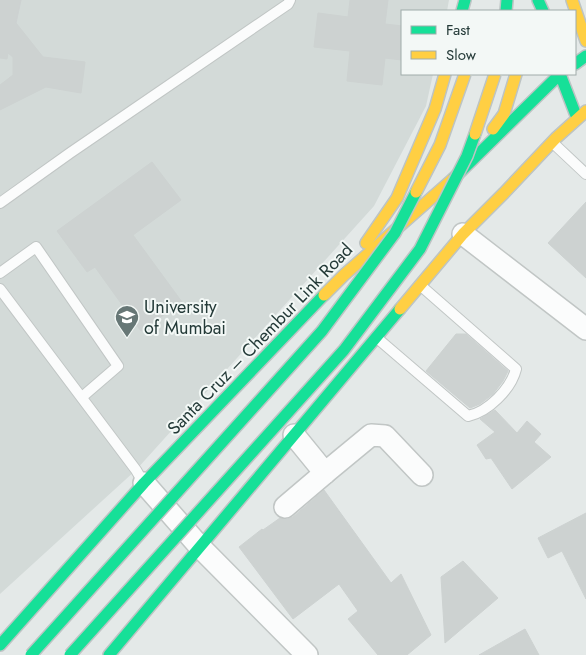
<svg xmlns="http://www.w3.org/2000/svg" width="586" height="655" font-family="Jost,sans-serif">
<style>
.built{fill:#d3dad8}
.building{fill:#cdd2d1;stroke:#cdd2d1}
.lines{fill:none;stroke-linecap:round;stroke-linejoin:round}
.lane-casing{stroke:#c1c6c5;stroke-width:12}
.street-casing{stroke:#c1c6c5;stroke-width:24}
.fast-casing{stroke:#bdc4c4;stroke-width:14}
.slow-casing{stroke:#bdc4c4;stroke-width:14}
.lane{stroke:#fbfcfc;stroke-width:10}
.street{stroke:#fbfcfc;stroke-width:21}
.fast{stroke:#16e098;stroke-width:11}
.slow{stroke:#ffcf43;stroke-width:11}
.fast-bridge-casing{stroke:#bdc4c4;stroke-width:14;stroke-linecap:butt}
.slow-bridge-casing{stroke:#bdc4c4;stroke-width:14;stroke-linecap:butt}
.fast-bridge{stroke:#16e098;stroke-width:11}
.slow-bridge{stroke:#ffcf43;stroke-width:11}
.labels{text-anchor:middle;dominant-baseline:central;stroke-width:4;stroke-linejoin:round;paint-order:stroke}
.poi-label{font-size:18px;fill:#243a38;stroke:#f3f8f6;text-anchor:start}
.street-label{font-size:18px;fill:#243a38;stroke:#f3f8f6}
</style>
<rect width="100%" height="100%" fill="#e4e9e8"/>
<!-- built -->
<path class="built" d="M0 0H449L447 11H402V74H433L426 106 374 206 136 470 0 594Z"/>
<!-- building -->
<g class="building">
<path d="M0 0H21L16 23 43 57 85 62 81 93 46 87 0 110V85L13 75V57L8 53 7 59 0 58Z"/>
<path d="M350 0H388L385 24 402 26V60L385 58 382 85 347 81 350 51 314 47 318 13 348 17Z"/>
<path d="M152 162 181 200 133 235 182 302 141 331 95 267 87 272 57 231Z"/>
<path d="M586 202V278L548 243Z"/>
<path d="M456 334H466L508 371 503 381 493 394 480 404 470 408 426 371Z"/>
<path d="M495 410 517 433 527 421 541 434 534 442 551 457 512 489 491 458 486 459 477 445 495 432 480 419Z"/>
<path d="M324 490 391 583 401 574 431 635 407 655H378L348 619 358 611 339 584 293 619 239 547 262 529 263 530 280 518 287 519 293 517Z"/>
<path d="M586 513V599L562 551 548 558 538 538Z"/>
<path d="M463 561 498 598 445 643 441 577Z"/>
<path d="M525 629 539 655H479Z"/>
</g>
<g class="lines">
<!-- lane casing -->
<g class="lane-casing">
<g id="lane">
<path d="M553 143 586 174"/>
<path d="M0 203 70 153 288 4 290 0"/>
<path d="M0 273 36 247 118 366 82 397"/>
<path d="M0 289 136 470 143 482"/>
<path d="M377 338 468 416C488 412 511 389 516 369L420 285"/>
</g>
</g>
<!-- street casing -->
<g class="street-casing">
<g id="street">
<path d="M463 234 586 329"/>
<path d="M294 435 325 473 371 435 385 436 422 475"/>
<path d="M144 483 200 547 307 655"/>
<path d="M285 507 325 473"/>
</g>
</g>
<!-- fast casing -->
<g class="fast-casing">
<g id="fast">
<path d="M538 0 543 11"/>
<path d="M462 11 465 0"/>
<path d="M506 11 507 0"/>
<path d="M575 64 586 56"/>
<path d="M560 74 577 118"/>
<path d="M453 179 560 74"/>
<path d="M0 645 144 483 324 295"/>
<path d="M109 655 400 309"/>
</g>
</g>
<!-- slow casing -->
<g class="slow-casing">
<g id="slow">
<path d="M572 0 586 41"/>
<path d="M493 129 504 114 516 74"/>
<path d="M366 243 397 198 435 109 445 74"/>
<path d="M324 295 344 275 453 179"/>
<path d="M400 309 463 234 504 193 556 138 586 111"/>
</g>
</g>
<!-- lane -->
<use href="#lane" class="lane"/>
<!-- street -->
<use href="#street" class="street"/>
<!-- fast -->
<use href="#fast" class="fast"/>
<!-- slow -->
<use href="#slow" class="slow"/>
<!-- fast-bridge casing -->
<g class="fast-bridge-casing">
<g id="fast-bridge">
<path d="M31 655 322 331 395 233 416 192"/>
<path d="M70 655 344 350 420 249 467 156 475 134"/>
</g>
</g>
<!-- slow-bridge casing -->
<g class="slow-bridge-casing">
<g id="slow-bridge">
<path d="M475 134 495 74"/>
<path d="M416 192 440 145 465 74"/>
</g>
</g>
<!-- fast-bridge -->
<use href="#fast-bridge" class="fast-bridge"/>
<!-- slow-bridge -->
<use href="#slow-bridge" class="slow-bridge"/>
</g>
<!-- icons -->
<defs>
<g id="university-pin" transform="scale(1.25)"><path d="M0 17L-7.5 6A9.5 9.5 0 1 1 7.5 6Z" fill="#677776" stroke="#f3f8f6"/><path d="M0-5L7-2L0 1L-7-2ZM-4 1L0 2.5L4 1V4Q0 6-4 4Z" fill="#fff"/></g>
</defs>
<g fill-rule="evenodd">
<use href="#university-pin" x="127" y="317"/>
</g>
<g class="labels">
<!-- poi labels -->
<g class="poi-label">
<text x="144" y="307">University<tspan x="144" dy="21">of Mumbai</tspan></text>
</g>
<!-- street labels -->
<g class="street-label">
<text transform="translate(260 339) rotate(-46)">Santa Cruz – Chembur Link Road</text>
</g>
</g>
<!-- legend -->
<rect x="401" y="10" width="175" height="65" fill="#f3f8f6" stroke="#a0acaa"/>
<rect x="411" y="26" width="25" height="8" fill="#16e098" stroke="#a0acaa"/>
<text x="446" y="35" font-size="15" fill="#243a38">Fast</text>
<rect x="411" y="51" width="25" height="8" fill="#ffcf43" stroke="#a0acaa"/>
<text x="446" y="60" font-size="15" fill="#243a38">Slow</text>
</svg>
